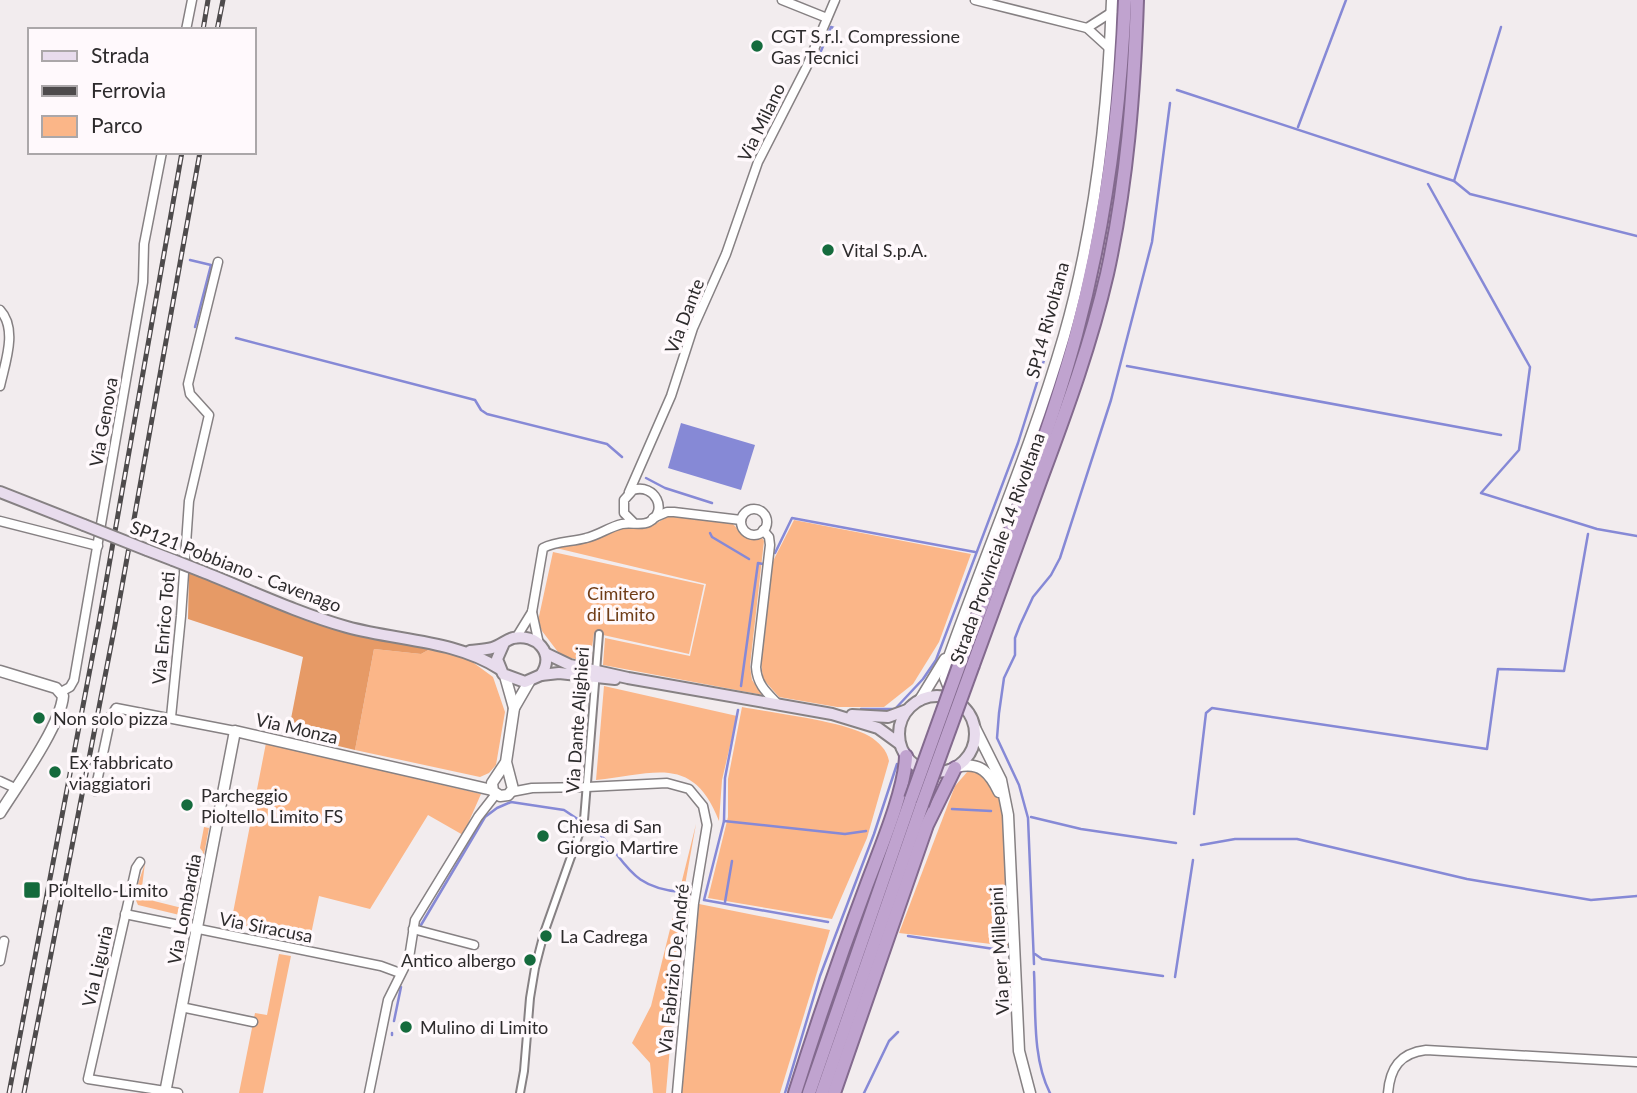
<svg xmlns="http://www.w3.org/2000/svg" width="1637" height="1093" font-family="Lato,sans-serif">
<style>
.green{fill:#fbb688}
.forest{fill:#e69a66}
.water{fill:#8689d6}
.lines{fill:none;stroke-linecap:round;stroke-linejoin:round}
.stream{stroke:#8689d6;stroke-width:2.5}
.pedestrian-casing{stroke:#868183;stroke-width:10}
.minor-casing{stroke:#868183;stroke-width:11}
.tertiary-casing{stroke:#868183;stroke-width:13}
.secondary-casing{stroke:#868183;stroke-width:14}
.trunk-casing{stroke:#836a8e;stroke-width:16}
.pedestrian{stroke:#fff;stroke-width:6}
.minor{stroke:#fff;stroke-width:8}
.tertiary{stroke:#fff;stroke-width:10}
.secondary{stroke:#e8dced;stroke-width:10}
.trunk{stroke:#c0a3cf;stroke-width:12}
.rail-casing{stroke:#4e4b4c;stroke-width:5}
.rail{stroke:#fff9fc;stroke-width:2.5;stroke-dasharray:8;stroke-linecap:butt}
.secondary-bridge-casing{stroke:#868183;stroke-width:14;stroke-linecap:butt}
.trunk-bridge-casing{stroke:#836a8e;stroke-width:16;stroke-linecap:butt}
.secondary-bridge{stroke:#e8dced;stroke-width:10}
.trunk-bridge{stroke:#c0a3cf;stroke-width:12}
.poi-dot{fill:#156b3d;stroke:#fff9fc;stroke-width:2.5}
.labels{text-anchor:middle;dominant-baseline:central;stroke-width:7;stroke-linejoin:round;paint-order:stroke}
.poi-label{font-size:18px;fill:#2d2b2c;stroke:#fff9fc;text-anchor:start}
.street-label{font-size:18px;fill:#2d2b2c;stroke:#fff9fc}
.park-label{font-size:18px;fill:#6f3d17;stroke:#fff9fc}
</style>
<rect width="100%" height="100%" fill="#f2ecee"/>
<!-- green -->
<g class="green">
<path d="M669 516 728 522 733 524 746 538 761 536 764 541 750 666 752 680 763 695 603 665 605 638 690 656 706 584 556 548 591 541 616 529 648 528Z"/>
<path d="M794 520 971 554 939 642 913 684 884 707H837L779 697 763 679 761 663 772 563Z"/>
<path d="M553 552 704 585 689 654 594 633 590 662 566 657 558 652 542 631 538 621Z"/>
<path d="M432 648 467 658 493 677 505 712 496 765 489 773 480 777 355 750 374 649 421 654Z"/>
<path d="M604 686 737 716 722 780 719 821C693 754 655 774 596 780Z"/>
<path d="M742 707C774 713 844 721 869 736 879 742 887 750 889 761L867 838 832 919 708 898 728 817V779Z"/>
<path d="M266 743 481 794 463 835 428 815 370 909 319 896 310 939 231 923Z"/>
<path d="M968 771 982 772 991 782 1003 807 1008 946 899 933 955 786Z"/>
<path d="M696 824 683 896 666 1093H653L650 1063 632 1043 651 1006Z"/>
<path d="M204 827 209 828 192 918 138 905 134 896 145 863 142 887 146 899 182 908 187 907 194 897 203 852 200 848Z"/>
<path d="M699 904 830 930 780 1093H682Z"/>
<path d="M279 954 291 956 263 1093H239L255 1013 267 1015Z"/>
</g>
<!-- forest -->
<path class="forest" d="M189 573 329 625 432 648 421 654 374 649 355 750 288 734 303 657 188 619Z"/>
<!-- water -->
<path class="water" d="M681 423 755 445 741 490 668 468Z"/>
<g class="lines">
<!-- stream -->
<g class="stream">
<path d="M821 51 831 27 834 28"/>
<path d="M814 65 817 59"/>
<path d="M1177 90 1454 181 1470 194 1637 236"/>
<path d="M1298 127 1346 0"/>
<path d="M1454 181 1501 27"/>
<path d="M1428 184 1530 367 1519 450 1481 493 1597 529 1637 536"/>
<path d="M190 260 211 265 195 327"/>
<path d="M236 338 475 400 481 410 487 414 607 444 622 457"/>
<path d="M1127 366 1501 435"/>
<path d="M646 478 665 488 712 503"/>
<path d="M710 533 712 537 749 559"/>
<path d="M775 553 792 518 975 552"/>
<path d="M741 686 758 563 763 564"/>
<path d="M861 709H895L923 679 936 660 1018 443 1045 357"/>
<path d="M738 710 725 778 724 821 704 900 828 922"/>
<path d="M952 809 991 811"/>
<path d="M1194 814 1206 713 1212 708 1487 749 1498 669 1564 671 1588 534"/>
<path d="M1031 817 1081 829 1176 843"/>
<path d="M724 821 845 834 866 831"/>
<path d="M595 829C628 862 628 887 681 892"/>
<path d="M1201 845 1235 839H1297L1467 879 1591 900 1637 896"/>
<path d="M725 902 732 861"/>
<path d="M421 925 485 817 497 808 511 802 564 810 579 820"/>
<path d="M908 936 994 949"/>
<path d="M1035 954 1042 959 1163 976"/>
<path d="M1034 964 1028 818 1019 785 997 738 999 713 1004 678 1015 655V638L1020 625 1033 597 1051 575 1060 558 1111 400 1152 242 1170 103"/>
<path d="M1034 972C1036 1010 1032 1058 1050 1093"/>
<path d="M1175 977 1193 860"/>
<path d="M394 1021 401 987"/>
<path d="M392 1035V1033"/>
<path d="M785 1093 820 976 874 834 897 764"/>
<path d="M864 1093 889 1041 898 1032"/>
</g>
<!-- pedestrian casing -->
<g class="pedestrian-casing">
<path id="pedestrian" d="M520 1093 524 1071 530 998 535 968 544 933 584 820 599 634"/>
</g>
<!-- minor casing -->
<g class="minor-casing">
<g id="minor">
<path d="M782 0 827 18"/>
<path d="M975 0 1087 28 1109 48"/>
<path d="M1087 28 1112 12"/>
<path d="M186 30 192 0"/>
<path d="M0 310C18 329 5 363 0 386"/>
<path d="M629 492 671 396 693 328 726 254 758 162 806 68 835 0"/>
<circle cx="754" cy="522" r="13"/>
<path d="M653 518 667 512H674L741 520"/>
<path d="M0 521 98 546"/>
<path d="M763 530 769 537 770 545 756 667C757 685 767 693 779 705"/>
<path d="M532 612 539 644"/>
<path d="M516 638 532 612 543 548C556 541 572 542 586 538 599 535 609 527 622 524 631 522 641 526 649 522 669 511 655 483 633 490L624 500V513L634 523"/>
<path d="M61 692 70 687 74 680 143 282 144 244 162 152"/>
<path d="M171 717 181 616 189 501 209 415 190 394 188 384 218 262"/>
<path d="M0 781 15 788"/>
<path d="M95 791 111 716 116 708 235 731"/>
<path d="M511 792 532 788 587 787 667 783 689 789 703 806 707 825 694 903 677 1093"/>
<path d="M140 862 136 868 88 1079 178 1093"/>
<path d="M125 914 381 966 400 973"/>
<path d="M413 929 474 945"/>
<path d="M0 961 4 941"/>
<path d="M181 1007 253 1022"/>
<path d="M369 1093 388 1000 409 958 415 920 478 817 496 794"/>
<path d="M1388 1093C1390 1068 1400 1053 1426 1050L1637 1062"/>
</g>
</g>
<!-- tertiary casing -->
<g class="tertiary-casing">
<g id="tertiary">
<path d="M0 671 56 688 63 696C61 725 17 786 0 813"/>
<path d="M505 676 514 708"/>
<path d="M951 693 945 678 949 657C987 550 1032 446 1064 336 1095 228 1108 113 1112 0"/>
<path d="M920 700 945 659"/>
<path d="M975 728 1001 780 1008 815 1019 1051 1030 1093"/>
<path d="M506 762 492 783 493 791 500 796 508 795 513 789 506 762 514 708 529 682"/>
<path d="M957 767C980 761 990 773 999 792"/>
<path d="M165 1093 235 731 492 790"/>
</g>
</g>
<!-- secondary casing -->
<g class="secondary-casing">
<g id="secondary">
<path d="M0 492 84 525"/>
<path d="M147 550 173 560"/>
<path d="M201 571C249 590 297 613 347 627 398 641 455 640 500 669"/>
<path d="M470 651C477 650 485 650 492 648 500 646 506 640 513 638 536 633 556 653 541 675L525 682 503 674 497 659 504 643"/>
<path d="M547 654 570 665 628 678 832 714 878 728 900 744"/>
<path d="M541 675 559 673 615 679"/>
<circle cx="937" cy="734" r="38"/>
<path d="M852 715 888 717 907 710"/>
</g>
</g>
<!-- trunk casing -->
<g class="trunk-casing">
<g id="trunk">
<path d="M961 660C1001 553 1046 446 1076 335 1105 226 1120 113 1125 0"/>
<path d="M973 665C996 602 1019 539 1042 476 1067 409 1091 343 1107 274 1127 183 1134 92 1137 0"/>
<path d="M795 1093C817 1023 841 953 867 884 880 849 905 791 906 756"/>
<path d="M809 1093 911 799"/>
<path d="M822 1093 922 805"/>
<path d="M834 1093 927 825 955 768"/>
</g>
</g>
<!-- pedestrian -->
<use href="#pedestrian" class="pedestrian"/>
<!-- minor -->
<use href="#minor" class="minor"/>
<!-- tertiary -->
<use href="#tertiary" class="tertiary"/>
<!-- secondary -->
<use href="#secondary" class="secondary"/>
<!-- trunk -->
<use href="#trunk" class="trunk"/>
<!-- rail casing -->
<g class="rail-casing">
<g id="rail">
<path d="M203 30 208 0"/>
<path d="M217 30 223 0"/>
<path d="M9 1093 99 622 182 152"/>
<path d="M24 1093 115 625 200 152"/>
</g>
</g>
<!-- rail -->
<use href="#rail" class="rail"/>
<!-- secondary-bridge casing -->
<g class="secondary-bridge-casing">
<g id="secondary-bridge">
<path d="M84 525 147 550"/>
<path d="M173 560 201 571"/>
</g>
</g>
<!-- trunk-bridge casing -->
<g class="trunk-bridge-casing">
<g id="trunk-bridge">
<path d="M911 799 961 660"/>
<path d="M922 805 973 665"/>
</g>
</g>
<!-- secondary-bridge -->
<use href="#secondary-bridge" class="secondary-bridge"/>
<!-- trunk-bridge -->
<use href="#trunk-bridge" class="trunk-bridge"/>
</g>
<!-- markers -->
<g class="poi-dot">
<circle cx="757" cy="46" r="7"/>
<circle cx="828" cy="250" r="7"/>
<circle cx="39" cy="718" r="7"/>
<circle cx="55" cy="772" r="7"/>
<circle cx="187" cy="805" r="7"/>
<circle cx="543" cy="836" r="7"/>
<rect x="23" y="881" width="18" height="18" rx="3.5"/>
<circle cx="546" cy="936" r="7"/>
<circle cx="530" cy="960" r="7"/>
<circle cx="406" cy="1027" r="7"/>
</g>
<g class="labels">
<!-- poi labels -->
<g class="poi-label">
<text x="771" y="36">CGT S.r.l. Compressione<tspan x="771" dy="21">Gas Tecnici</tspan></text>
<text x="842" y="250">Vital S.p.A.</text>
<text x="53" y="718">Non solo pizza</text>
<text x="69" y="762">Ex fabbricato<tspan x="69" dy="21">viaggiatori</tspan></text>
<text x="201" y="795">Parcheggio<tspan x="201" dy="21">Pioltello Limito FS</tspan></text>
<text x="557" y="826">Chiesa di San<tspan x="557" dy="21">Giorgio Martire</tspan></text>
<text x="48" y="890">Pioltello-Limito</text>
<text x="560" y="936">La Cadrega</text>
<text x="516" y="960" text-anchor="end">Antico albergo</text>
<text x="420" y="1027">Mulino di Limito</text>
</g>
<!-- street labels -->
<g class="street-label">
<text transform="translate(761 122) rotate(-64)">Via Milano</text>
<text transform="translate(684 316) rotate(-69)">Via Dante</text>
<text transform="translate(1047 320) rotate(-75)">SP14 Rivoltana</text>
<text transform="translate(103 422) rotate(-80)">Via Genova</text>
<text transform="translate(997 548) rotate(-70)">Strada Provinciale 14 Rivoltana</text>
<text transform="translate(236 566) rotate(21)">SP121 Pobbiano - Cavenago</text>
<text transform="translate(163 628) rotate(-85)">Via Enrico Toti</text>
<text transform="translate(577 720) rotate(-86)">Via Dante Alighieri</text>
<text transform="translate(297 728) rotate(13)">Via Monza</text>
<text transform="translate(184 909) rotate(-79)">Via Lombardia</text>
<text transform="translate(266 927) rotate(11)">Via Siracusa</text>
<text transform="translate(999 951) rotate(-93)">Via per Millepini</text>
<text transform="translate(97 966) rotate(-77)">Via Liguria</text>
<text transform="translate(673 969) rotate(-84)">Via Fabrizio De André</text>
</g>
<!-- park labels -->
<g class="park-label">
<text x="621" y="593">Cimitero<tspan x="621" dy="21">di Limito</tspan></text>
</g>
</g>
<!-- legend -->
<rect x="28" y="28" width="228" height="126" fill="#fff9fc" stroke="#aba7a9" stroke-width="2"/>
<rect x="42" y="51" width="35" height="10" fill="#e8dced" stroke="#aba7a9" stroke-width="2"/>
<text x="91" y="63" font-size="21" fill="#2d2b2c">Strada</text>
<rect x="42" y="86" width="35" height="10" fill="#4e4b4c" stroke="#aba7a9" stroke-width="2"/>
<text x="91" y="98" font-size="21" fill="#2d2b2c">Ferrovia</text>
<rect x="42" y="116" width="35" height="21" fill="#fbb688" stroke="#aba7a9" stroke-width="2"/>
<text x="91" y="133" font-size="21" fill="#2d2b2c">Parco</text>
</svg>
